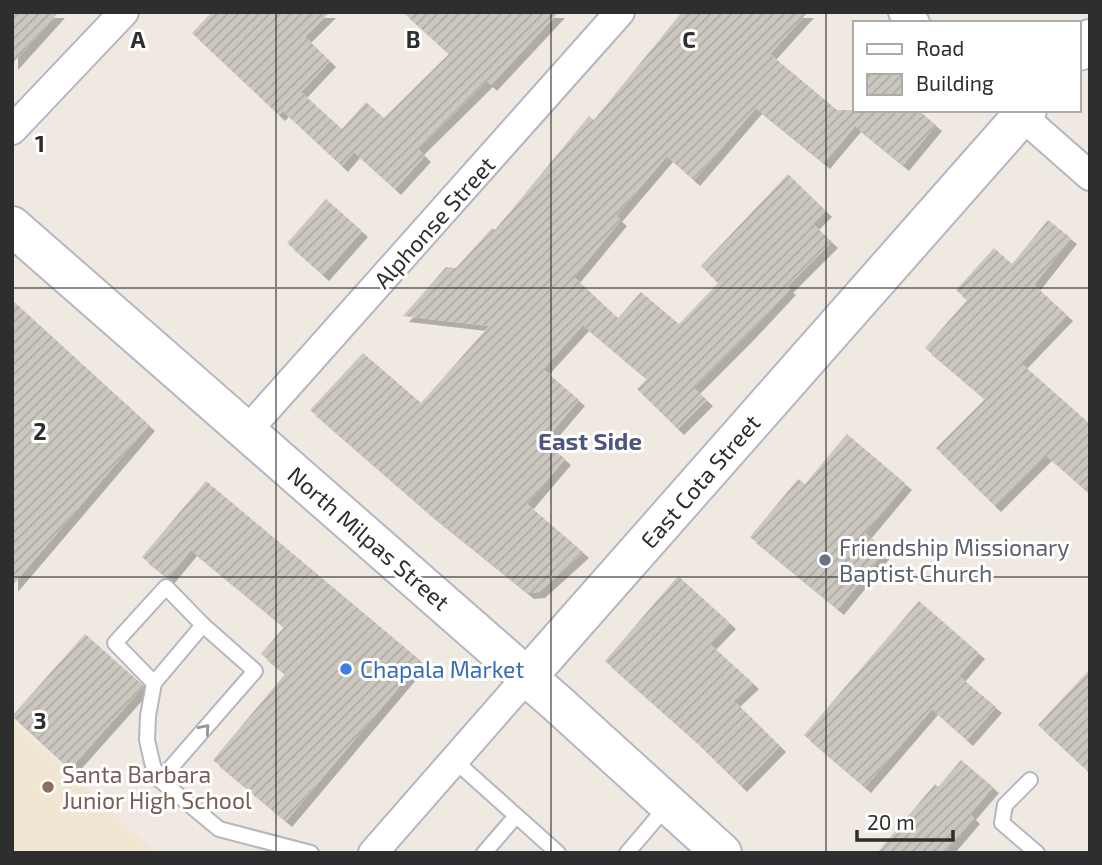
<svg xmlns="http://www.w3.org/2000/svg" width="1102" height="865" font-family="'Exo 2',sans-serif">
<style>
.education{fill:#f0e6d1}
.building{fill:url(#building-hatch);filter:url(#shadow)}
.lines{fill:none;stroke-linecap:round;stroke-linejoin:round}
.lane-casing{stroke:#b4b7c1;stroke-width:18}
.street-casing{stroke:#b4b7c1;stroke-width:32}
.secondary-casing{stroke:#b4b7c1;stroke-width:42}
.lane{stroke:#fff;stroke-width:14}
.street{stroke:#fff;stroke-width:28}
.secondary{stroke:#fff;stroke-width:38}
.oneway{stroke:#969696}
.grid{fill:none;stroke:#2e2e2e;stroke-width:2;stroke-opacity:0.55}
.worship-dot{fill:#6b7280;stroke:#fff;stroke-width:2.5}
.shop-dot{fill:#3f7fe0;stroke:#fff;stroke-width:2.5}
.education-dot{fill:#8d6e63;stroke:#fff;stroke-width:2.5}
.labels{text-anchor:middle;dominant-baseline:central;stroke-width:6;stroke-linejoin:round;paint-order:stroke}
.street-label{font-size:23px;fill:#2e2e2e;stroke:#fff}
.worship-label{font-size:23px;fill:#5b616d;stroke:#fff;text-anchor:start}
.shop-label{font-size:23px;fill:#366cbe;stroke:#fff;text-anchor:start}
.education-label{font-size:23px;fill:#785e54;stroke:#fff;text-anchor:start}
.neighbourhood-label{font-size:24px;font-weight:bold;fill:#4d5680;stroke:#fff}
.grid-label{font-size:23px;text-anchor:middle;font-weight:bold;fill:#2e2e2e;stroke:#fff;stroke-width:6;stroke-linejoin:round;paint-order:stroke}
</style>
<defs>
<pattern id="building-hatch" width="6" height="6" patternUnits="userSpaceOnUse" patternTransform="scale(1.75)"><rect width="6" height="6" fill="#cbc7bf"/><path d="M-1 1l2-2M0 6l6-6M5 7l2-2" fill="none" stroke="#afaba4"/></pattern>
<filter id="shadow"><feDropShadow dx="6" dy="6" stdDeviation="0" flood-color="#0004"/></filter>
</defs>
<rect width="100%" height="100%" fill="#efe9e1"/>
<!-- education -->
<path class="education" d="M12 722 156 853H12Z"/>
<!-- building -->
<g class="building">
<path d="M12 12H59L12 64Z"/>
<path d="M212 12H330L305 37 330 61 301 92 342 129 366 102 384 118 449 54 403 12H559L491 85 487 81 418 149 425 156 395 189 354 152 342 166 283 111 279 115 192 33Z"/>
<path d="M682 12H808L770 54 837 110H918L936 125 903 165 855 126 824 163 756 108 694 180 667 156 616 216 621 220 574 277 618 318 641 292 679 324 718 283 701 266 788 174 826 211 813 224 832 242 787 287 790 289 748 334 694 388 707 400 678 429 637 389 647 379 583 325 543 369 579 400 544 441 565 459 527 504 583 552 539 592 528 593 425 510 310 410 363 353 421 403 489 326 403 316 446 267 456 268 492 228 495 230 589 116 594 120Z"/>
<path d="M326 199 362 231 323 275 287 243Z"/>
<path d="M1048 220 1071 238 1034 285 1067 315 1021 363 1090 424V494L1046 455 995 506 936 448 985 399 925 348 967 300 956 290 994 248 1012 264Z"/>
<path d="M12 300 149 425 12 586Z"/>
<path d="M847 434 906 484 865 533 886 550 838 609 750 537 798 479 805 484Z"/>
<path d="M206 481 421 661 286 821 213 760 285 674 261 654 284 627 191 550 168 578 142 557Z"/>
<path d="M678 576 730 623 710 644 753 683 734 701 780 746 741 786 693 739 605 661Z"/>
<path d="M919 601 979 653 959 676 996 707 967 740 932 709 865 787 804 735Z"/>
<path d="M85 634 144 686 70 769 12 716Z"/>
<path d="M1090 669V773L1038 725Z"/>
<path d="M961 760 993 787 970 814 974 818 944 853H877L935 784 938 787Z"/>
</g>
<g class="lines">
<!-- lane casing -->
<g class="lane-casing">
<g id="lane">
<path d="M203 625 154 683 148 716 147 740 153 766 160 780 219 829 311 853"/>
<path d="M154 683 115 643 166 587 203 625 255 671 160 780"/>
<path d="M454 760 558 853"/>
<path d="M1030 780 1005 805 1002 823 1037 853"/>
<path d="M484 853 516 816"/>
<path d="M627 853 667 806"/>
</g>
</g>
<!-- street casing -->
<g class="street-casing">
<g id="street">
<path d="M903 12 915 23"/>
<path d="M1015 110 1090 176"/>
<path d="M12 130 124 12"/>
<path d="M247 431 620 12"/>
<path d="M373 853 527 677"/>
</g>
</g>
<!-- secondary casing -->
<g class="secondary-casing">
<g id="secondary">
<path d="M1079 51 1090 39"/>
<path d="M12 226 558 704 722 853"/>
<path d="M527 677 1027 110"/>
</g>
</g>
<!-- lane -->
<use href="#lane" class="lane"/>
<!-- street -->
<use href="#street" class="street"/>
<!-- secondary -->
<use href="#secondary" class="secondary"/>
</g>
<!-- one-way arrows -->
<defs><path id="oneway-chevron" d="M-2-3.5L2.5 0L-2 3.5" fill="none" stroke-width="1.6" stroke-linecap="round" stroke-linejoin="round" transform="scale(1.75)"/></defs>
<use class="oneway" href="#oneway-chevron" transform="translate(205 729) rotate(-49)"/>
<!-- grid -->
<path class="grid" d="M276 12V853M551 12V853M826 12V853M12 288H1090M12 577H1090"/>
<!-- markers -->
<circle class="worship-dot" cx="825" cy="560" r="7"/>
<circle class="shop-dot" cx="346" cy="669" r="7"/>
<circle class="education-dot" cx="48" cy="787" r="7"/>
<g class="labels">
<!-- street labels -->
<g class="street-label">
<text transform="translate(434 222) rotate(-48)">Alphonse Street</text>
<text transform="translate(700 481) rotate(-49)">East Cota Street</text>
<text transform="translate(369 538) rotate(41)">North Milpas Street</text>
</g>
<!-- worship labels -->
<g class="worship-label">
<text x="839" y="547">Friendship Missionary<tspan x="839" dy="26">Baptist Church</tspan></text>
</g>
<!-- shop labels -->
<g class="shop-label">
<text x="360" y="669">Chapala Market</text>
</g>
<!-- education labels -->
<g class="education-label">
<text x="62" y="774">Santa Barbara<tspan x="62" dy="26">Junior High School</tspan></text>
</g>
<!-- neighbourhood labels -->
<g class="neighbourhood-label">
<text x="590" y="440">East Side</text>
</g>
</g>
<g class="grid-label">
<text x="138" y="48">A</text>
<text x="413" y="48">B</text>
<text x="689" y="48">C</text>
<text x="40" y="152">1</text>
<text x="40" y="440">2</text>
<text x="40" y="729">3</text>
</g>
<!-- border -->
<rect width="1102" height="865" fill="none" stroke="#2e2e2e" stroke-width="28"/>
<!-- legend -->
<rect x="853" y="21" width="228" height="91" fill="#ffffff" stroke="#ababab" stroke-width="2"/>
<rect x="867" y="44" width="35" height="10" fill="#ffffff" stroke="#ababab" stroke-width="2"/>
<text x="916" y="56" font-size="21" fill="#2e2e2e">Road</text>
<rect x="867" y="74" width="35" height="21" fill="url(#building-hatch)" stroke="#ababab" stroke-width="2"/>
<text x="916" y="91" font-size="21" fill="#2e2e2e">Building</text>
<!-- scale -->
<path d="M857 830v10h96v-10" fill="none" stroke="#2e2e2e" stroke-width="3.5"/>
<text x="867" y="830" font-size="21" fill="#2e2e2e" stroke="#ffffff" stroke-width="5" paint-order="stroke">20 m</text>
</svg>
